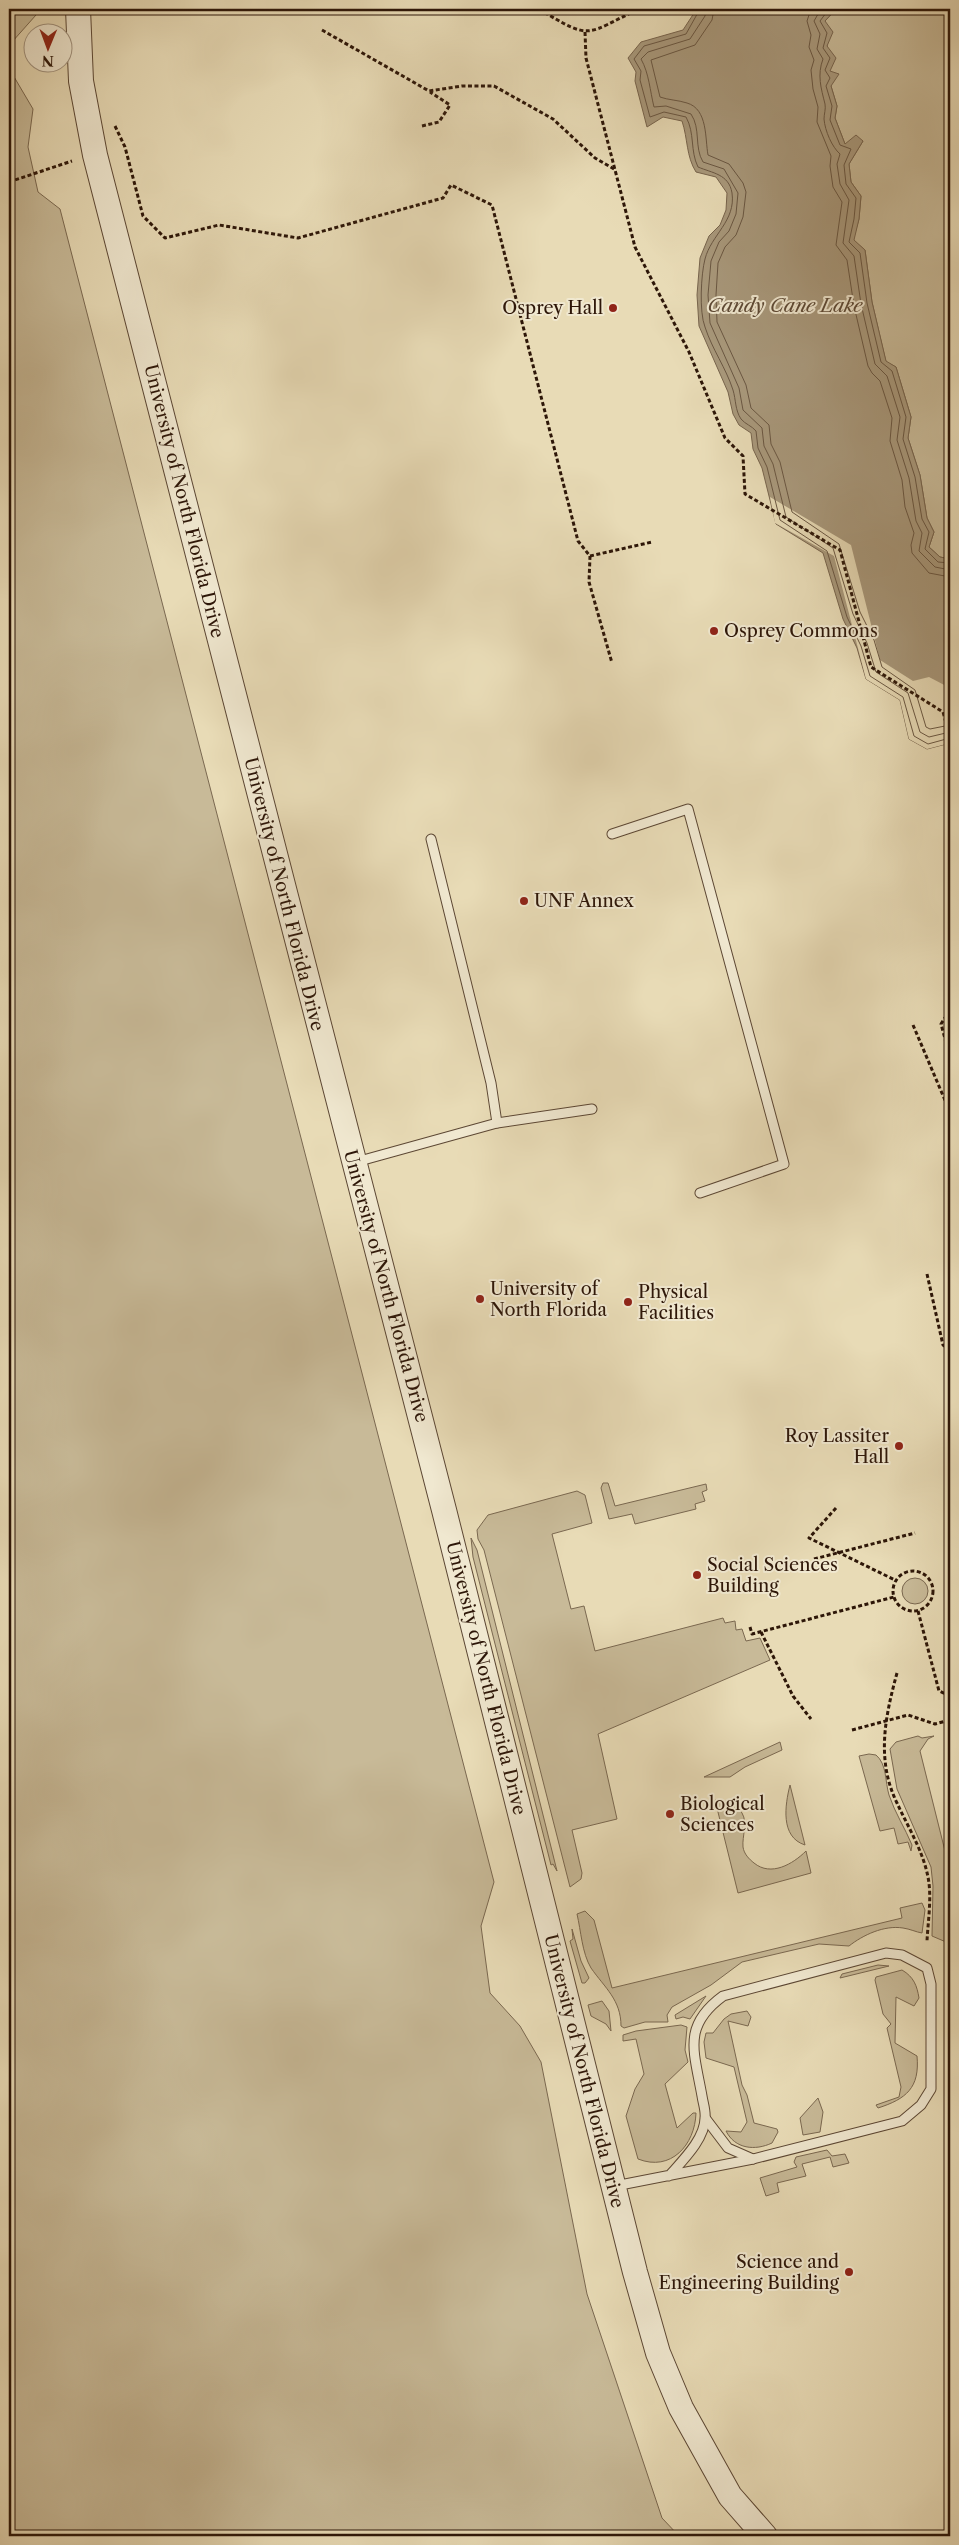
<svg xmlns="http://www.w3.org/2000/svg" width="959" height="2545" font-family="'Libre Caslon Text',serif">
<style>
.green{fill:#c8ba98;stroke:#7a6850}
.water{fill:#a8987b;stroke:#77644d}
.pier{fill:#e8dbb6}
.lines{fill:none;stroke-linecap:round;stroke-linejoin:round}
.shore{stroke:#6a5742;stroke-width:1}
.service-casing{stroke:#5c4734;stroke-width:11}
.tertiary-casing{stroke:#5c4734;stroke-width:26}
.path{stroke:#2d1608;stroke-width:3;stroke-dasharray:4 2.5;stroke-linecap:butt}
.service{stroke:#f0e8d0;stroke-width:9}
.tertiary{stroke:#f0e8d0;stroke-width:24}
.path-bridge{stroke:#2d1608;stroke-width:3;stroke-dasharray:4 2.5;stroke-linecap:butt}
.poi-dot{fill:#8f2418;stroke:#f0e8d0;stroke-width:2}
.labels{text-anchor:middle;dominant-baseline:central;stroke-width:4;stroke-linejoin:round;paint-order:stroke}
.poi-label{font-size:18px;fill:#2d1608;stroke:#f0e8d0;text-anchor:start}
.street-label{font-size:18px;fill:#2d1608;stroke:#f0e8d0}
.water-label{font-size:19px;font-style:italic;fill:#5e4a36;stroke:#f0e8d0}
</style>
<rect width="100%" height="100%" fill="#e8dbb6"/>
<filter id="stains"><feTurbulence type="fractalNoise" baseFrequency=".004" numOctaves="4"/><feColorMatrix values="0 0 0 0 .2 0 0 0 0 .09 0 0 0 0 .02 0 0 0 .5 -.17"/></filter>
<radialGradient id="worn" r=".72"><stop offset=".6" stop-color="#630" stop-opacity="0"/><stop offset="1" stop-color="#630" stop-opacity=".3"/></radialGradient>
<!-- green -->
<g class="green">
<path d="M9 9H37L36 15 12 42 10 70 33 109 28 147 38 192 60 209 494 1882 481 1926 490 1993 520 2026 541 2062 587 2294 662 2518 679 2536H9Z"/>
<path d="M836 9H950V559L940 557 929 547 934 532 927 518 920 475 908 438 911 417 896 367 886 362 872 302 865 250 853 240 859 219 861 196 851 182 849 164 863 141 845 144 835 118 837 106 831 86 825 21Z"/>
<path d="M603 1483H608L609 1486 615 1506 706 1484 707 1490 702 1492 705 1501 695 1504 696 1509 635 1524 632 1514 609 1519 601 1488Z"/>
<path d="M577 1491 585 1495 592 1523 552 1534 571 1609 584 1606 595 1651 723 1618 725 1623 735 1621 736 1630 742 1629 746 1641 760 1638 770 1660 598 1734 617 1819 572 1830 582 1873 581 1879 570 1887 484 1550 478 1539 477 1530 488 1515Z"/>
<path d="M471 1538 477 1550 557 1871 553 1864 551 1865 473 1557Z"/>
<circle cx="915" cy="1591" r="13"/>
<path d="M918 1736 922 1738 934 1736 928 1739 920 1751 950 1871V1933L946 1942 932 1936 933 1886 931 1867 897 1789 890 1749 896 1742Z"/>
<path d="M780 1742 782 1750 745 1767 730 1777H704Z"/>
<path d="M869 1754 876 1755C887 1764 885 1782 889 1795 895 1813 905 1828 912 1845L911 1851 908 1842 898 1844 894 1828 880 1831 859 1756Z"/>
<path d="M790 1785 805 1845C780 1837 785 1805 790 1785Z"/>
<path d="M715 1800C726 1801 735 1802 742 1813 748 1823 742 1836 743 1847 744 1854 749 1859 754 1863 771 1877 793 1864 806 1851L811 1873 738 1893Z"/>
<path d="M922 1903 925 1910 922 1933C916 1932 910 1929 903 1928 884 1925 863 1935 849 1946L819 1944 742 1962 711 1985 672 2007 667 2015 668 2022H645L624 2028 621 2026C621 2000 605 1988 591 1968 582 1953 581 1931 577 1914L585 1911 594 1920 612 1988 902 1918 900 1908Z"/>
<path d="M572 1929 581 1961 589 1978 585 1983H582L570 1941 573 1939Z"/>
<path d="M878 1965 889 1966 840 1978 842 1974Z"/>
<path d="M902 1970C914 1977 917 1986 919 1998L914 2006 896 1997 895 2043 917 2056C920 2088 906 2099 878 2108L876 2105 899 2097 901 2087 887 2028 891 2024 883 2014 875 1980 876 1977Z"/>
<path d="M706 1996 690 2019 683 2017 676 2019 675 2015Z"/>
<path d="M602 2001 609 2011 611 2031 606 2024 591 2016 588 2005Z"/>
<path d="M747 2011 751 2017 748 2026 728 2021 742 2085 747 2095 754 2123 777 2129 778 2132 772 2143C755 2151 735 2149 726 2131L741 2132 747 2122 734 2067 706 2058 704 2042 706 2033H713L724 2019 731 2014Z"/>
<path d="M681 2025 687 2027 685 2050 688 2062 665 2084 677 2128 693 2113H696C695 2145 671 2172 638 2159L626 2116 635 2089 644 2074 636 2039 623 2041V2035L636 2031Z"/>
<path d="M818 2098 823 2112 820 2132 803 2135 800 2118Z"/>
<path d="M827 2150 832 2156 845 2154 849 2163 833 2167 830 2157 802 2164 806 2176 777 2183 779 2192 766 2196 760 2178 797 2167 794 2162 796 2157Z"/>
</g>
<!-- water -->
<path class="water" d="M719 9H836L825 21 833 32 827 46 836 58 830 71 839 74 831 86 837 106 835 118 845 144 856 135 863 141 849 164 851 182 861 196 859 219 854 240 865 250 872 302 886 361 896 367 911 417 908 438 920 475 927 518 934 532 929 547 940 557 950 559V743L927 749 909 739 900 700 866 679 857 648 843 619 823 553 776 524 762 468 753 449 751 433 739 425 733 414 728 392 699 326 697 295 700 258 709 236 720 225 726 210 727 193 716 177 696 172C686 156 688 139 682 121L663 117 647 127 635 81 636 72 628 58 641 42 683 30 696 10Z"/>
<!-- pier -->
<path class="pier" d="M770 497 851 545 880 660 913 681 929 677 950 688V743L927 749 909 739 900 700 866 679 834 556 775 523Z"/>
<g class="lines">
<!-- shore -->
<g class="shore">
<path d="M700 9 686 34 644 46 634 59 641 71 640 80 650 117 664 112 686 117C695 133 690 151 698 167 712 173 729 174 732 193 736 221 711 235 705 259 701 274 699 312 705 327 712 349 726 368 733 390 736 400 735 410 741 419 745 424 752 426 756 431L758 448 767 467 780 520 827 551 847 617 861 646 870 676 903 697 914 736 928 744 950 738"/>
<path d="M706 9 705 16 690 39 648 52 641 59C649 73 650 91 654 107L666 106 691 114C701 129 694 147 703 162L724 169 738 193 736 214 729 231 719 242 711 261 708 295 710 323 739 388 743 410 762 428 764 446 773 464 786 517 833 548 853 614 867 643 876 672 908 693 920 732 929 737 950 732"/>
<path d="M714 9 712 20 695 45 651 60 660 97C668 100 678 100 687 103 708 109 705 139 708 155L729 164 743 183 746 192 743 217 736 235 725 247 718 263 716 295 717 322 746 385 751 408 769 425 771 444 780 462 792 512 839 544 860 612 874 640 882 667 915 690 926 727 930 729 950 725"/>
<path d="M811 9 807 21 811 35 809 47 814 60 811 70 813 89 818 107 817 122 831 156 830 166 833 187 842 202 836 245 847 260 854 306 868 366 872 373 880 381 892 418 890 441 902 480 905 507 914 533 911 545 912 553 929 573 950 577"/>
<path d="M821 9 814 21 820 34 817 49 823 59C817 75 821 88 825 104 826 109 824 114 824 119 825 131 832 147 840 154L837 164 840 184 849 200 843 243 854 256 861 304 875 364 887 376 900 417 897 440 909 478 916 521 922 533 919 551 935 567 950 570"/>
<path d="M829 9 820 21 827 33 823 48 830 58 825 70 830 78 826 86 832 106 830 120 840 145 851 149 844 165 846 184 856 198 854 219 849 242 860 253 867 303 881 362 892 371 906 417 903 439 915 477 922 519 929 532 925 549 938 562 950 563"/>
</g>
<!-- service casing -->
<g class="service-casing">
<g id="service">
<path d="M612 834 688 809 784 1164 700 1193"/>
<path d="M497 1123 592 1109"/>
<path d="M356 1162 497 1123 491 1083 431 839"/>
<path d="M706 2119 728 2148 753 2159"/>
<path d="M615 2186 753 2159 902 2121 921 2105 931 2089V1984L927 1968 902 1955 886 1953 723 1996C682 2026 694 2051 702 2096 703 2103 706 2111 705 2118 705 2139 682 2161 669 2176"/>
</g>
</g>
<!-- tertiary casing -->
<g class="tertiary-casing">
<path id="tertiary" d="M78 9 81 81 95 155 444 1510 635 2272 658 2353 681 2408 730 2496 765 2536"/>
</g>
<!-- path -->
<g class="path">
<path d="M539 9C593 42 585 34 639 9"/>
<path d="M322 30 429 91 462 86H494L553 119 595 158 614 169"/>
<path d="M585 32 586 58 635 247 689 352 725 438 743 456 745 494 840 550 871 667 943 712 950 737"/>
<path d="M115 126 125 147 143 216 165 238 219 225 298 238 443 198 451 185 492 205 578 541 590 556 589 582 612 663"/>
<path d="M422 126 439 122 450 105 430 92"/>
<path d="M9 182 72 161"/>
<path d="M590 556 652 542"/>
<path d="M950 1010 941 1024 950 1057"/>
<path d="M913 1025 950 1112"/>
<path d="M927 1274 943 1345 950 1350"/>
<path d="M836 1508 809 1538 895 1580"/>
<circle cx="913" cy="1591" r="20"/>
<path d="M918 1611 939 1691 948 1695"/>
<path d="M750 1627 752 1634 894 1597"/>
<path d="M761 1632 793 1696 811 1719"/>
<path d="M897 1673C885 1717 876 1760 897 1803 908 1827 923 1851 928 1877 932 1897 928 1921 927 1941"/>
</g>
<!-- service -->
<use href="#service" class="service"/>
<!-- tertiary -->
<use href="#tertiary" class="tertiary"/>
<!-- path-bridge -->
<g class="path-bridge">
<path d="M814 1559 915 1533"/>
<path d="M852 1730 908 1715 935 1724 950 1720"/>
</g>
</g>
<!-- markers -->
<g class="poi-dot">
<circle cx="613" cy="308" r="5"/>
<circle cx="714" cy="631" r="5"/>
<circle cx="524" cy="901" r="5"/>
<circle cx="480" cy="1299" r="5"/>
<circle cx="628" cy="1302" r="5"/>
<circle cx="899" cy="1446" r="5"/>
<circle cx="697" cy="1575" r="5"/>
<circle cx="670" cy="1814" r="5"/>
<circle cx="849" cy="2272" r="5"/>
</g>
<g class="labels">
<!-- poi labels -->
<g class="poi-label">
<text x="603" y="308" text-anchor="end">Osprey Hall</text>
<text x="724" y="631">Osprey Commons</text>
<text x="534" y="901">UNF Annex</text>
<text x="490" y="1289">University of<tspan x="490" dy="21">North Florida</tspan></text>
<text x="638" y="1292">Physical<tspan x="638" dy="21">Facilities</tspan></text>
<text x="889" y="1436" text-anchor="end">Roy Lassiter<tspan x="889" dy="21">Hall</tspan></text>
<text x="707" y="1565">Social Sciences<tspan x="707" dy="21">Building</tspan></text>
<text x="680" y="1804">Biological<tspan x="680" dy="21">Sciences</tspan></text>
<text x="839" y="2262" text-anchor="end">Science and<tspan x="839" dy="21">Engineering Building</tspan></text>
</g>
<!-- street labels -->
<g class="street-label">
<text transform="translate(184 501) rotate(76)">University of North Florida Drive</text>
<text transform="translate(284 894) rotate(76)">University of North Florida Drive</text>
<text transform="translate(386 1286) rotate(75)">University of North Florida Drive</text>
<text transform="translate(486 1678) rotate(76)">University of North Florida Drive</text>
<text transform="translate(584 2071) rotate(76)">University of North Florida Drive</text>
</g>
<!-- water labels -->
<g class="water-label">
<text x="785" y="305">Candy Cane Lake</text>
</g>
</g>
<!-- margin -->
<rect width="959" height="2545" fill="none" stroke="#e8dbb6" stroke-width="30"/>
<rect x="10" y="10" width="939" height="2525" fill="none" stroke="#2d1608" stroke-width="2.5"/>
<rect x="15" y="15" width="929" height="2515" fill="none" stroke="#2d1608"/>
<!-- north arrow -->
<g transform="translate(48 48) rotate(181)"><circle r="24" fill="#f0e8d0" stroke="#a29480"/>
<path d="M0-4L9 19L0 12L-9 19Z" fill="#8f2418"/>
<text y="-8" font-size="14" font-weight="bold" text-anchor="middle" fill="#2d1608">N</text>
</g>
<rect width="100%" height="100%" filter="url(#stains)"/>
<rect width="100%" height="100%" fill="url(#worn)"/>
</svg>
